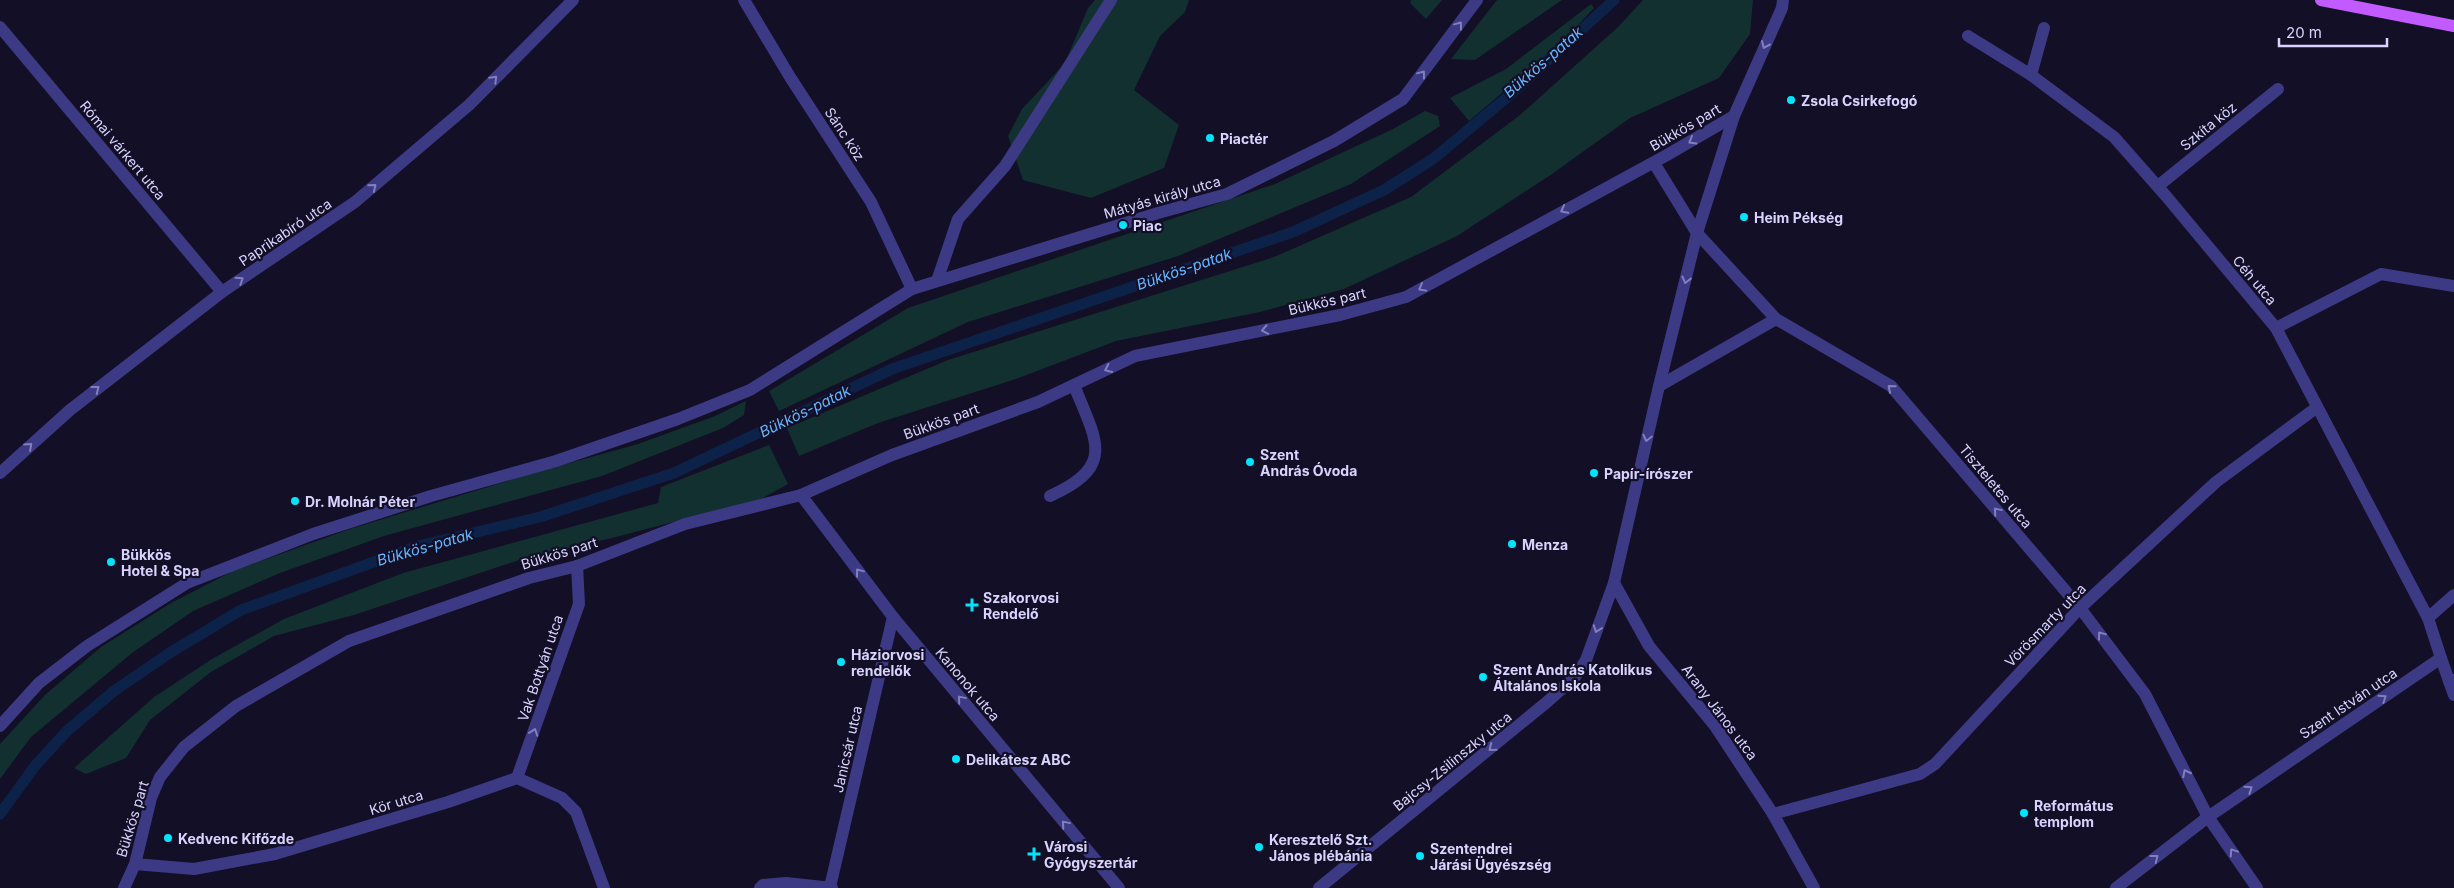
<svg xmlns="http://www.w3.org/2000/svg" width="2454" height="888" font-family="Inter,sans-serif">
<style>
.green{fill:#12302f}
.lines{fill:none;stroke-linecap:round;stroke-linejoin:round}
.stream{stroke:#0c2248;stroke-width:11}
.service{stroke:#3d3a85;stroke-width:12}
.pedestrian{stroke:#3d3a85;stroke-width:12}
.minor{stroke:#3d3a85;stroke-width:12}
.primary{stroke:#c25bff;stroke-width:12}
.oneway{stroke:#837fbc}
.poi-dot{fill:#00e5ff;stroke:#130f26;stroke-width:2}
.labels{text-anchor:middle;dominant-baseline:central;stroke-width:4.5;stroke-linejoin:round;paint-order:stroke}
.poi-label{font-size:14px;font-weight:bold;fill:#d9d4ff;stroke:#130f26;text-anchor:start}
.street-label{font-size:14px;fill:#d9d4ff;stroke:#130f26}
.water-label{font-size:15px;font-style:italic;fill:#62b6ff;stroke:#130f26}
</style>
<rect width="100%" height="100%" fill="#130f26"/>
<!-- green -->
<g class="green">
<path d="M1095 0H1189L1185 12 1160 36 1134 90 1179 125 1164 168 1091 198 1023 180 1008 136 1022 109 1065 63 1088 8Z"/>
<path d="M1411 0H1442L1426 19 1410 3Z"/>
<path d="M1497 0H1562L1475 60 1451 59Z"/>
<path d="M1643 0H1753L1750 34 1719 78 1630 118 1552 174 1457 236 1344 289 1260 312 1116 341 1016 379 878 423 799 456 787 428 948 360 1274 257 1411 197 1520 115 1618 27Z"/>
<path d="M1591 4 1594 8 1564 40 1469 121 1450 98 1506 69Z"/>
<path d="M1425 111 1438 116 1440 126 1351 184 1178 256 968 322 779 411 769 391 908 308 1275 184 1393 129Z"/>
<path d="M746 401 744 415 723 428 602 476 384 536 280 573 193 611 132 653 31 737 0 779V744L45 695 101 647 171 603 233 571 350 529 537 472 638 444 715 416Z"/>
<path d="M769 445 788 484 761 499 612 538 528 557 354 615 274 636 211 672 150 720 126 758 86 774 74 768 154 697 212 659 284 619 403 573 658 503 661 487Z"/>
</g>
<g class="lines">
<!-- stream -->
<path class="stream" d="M0 814 35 766 67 731 114 691 168 654 241 610 418 546 540 517 674 473 892 369 1293 232 1384 190 1433 159 1511 94 1614 0"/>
<!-- service -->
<g class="service">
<path d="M937 281 958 219 1005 166 1111 0"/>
<path d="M1050 496C1118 466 1095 439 1074 385"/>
</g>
<!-- pedestrian -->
<g class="pedestrian">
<path d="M744 0 790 77 871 202 912 289"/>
<path d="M1773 814 1814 888"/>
</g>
<!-- minor -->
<g class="minor">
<path d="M0 27 222 292"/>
<path d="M1968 36 2031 75 2114 137 2166 196 2276 328 2428 618"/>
<path d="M2031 75 2044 28"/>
<path d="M1654 163 1697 233 1776 319 1891 386 2080 608 2145 694 2208 817 2257 888"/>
<path d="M2158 186 2278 89"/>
<path d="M2276 328 2381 274 2454 286"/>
<path d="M1659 386 1776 319"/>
<path d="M0 473 70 410 222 292 355 202 469 105 573 0"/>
<path d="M801 495 893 617 1119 888"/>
<path d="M1614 583 1649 646 1715 726 1773 814 1920 774 1935 764 2080 608 2216 482 2316 408"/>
<path d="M2441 658 2449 681 2454 680"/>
<path d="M2449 681 2454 695"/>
<path d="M0 726 39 683 87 646 187 583 313 534 431 496 556 461 678 419 750 390 912 289 1158 213 1227 194 1334 141 1403 99 1477 0"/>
<path d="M517 778 579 604 577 566"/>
<path d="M135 864 194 869 275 854 448 802 517 778 562 798 576 812 604 888"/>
<path d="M830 887 893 617"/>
<path d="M124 888 135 864 151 798 160 777 184 747 236 706 349 641 529 578 577 566 685 524 801 495 892 455 1038 402 1135 356 1340 315 1406 297 1667 155 1734 116"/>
<path d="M760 888 763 885 786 883 832 888"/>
<path d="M1319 888 1547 702 1575 677 1586 660 1614 583 1659 386 1697 233 1734 116 1782 8 1783 0"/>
<path d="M2116 888 2208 817 2441 658 2428 618 2454 595"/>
</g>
<!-- primary -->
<path class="primary" d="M2321 0 2454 26"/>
</g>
<!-- one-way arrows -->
<defs><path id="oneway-chevron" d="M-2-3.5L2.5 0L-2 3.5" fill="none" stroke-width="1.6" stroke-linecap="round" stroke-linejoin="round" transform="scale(1.25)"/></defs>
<g class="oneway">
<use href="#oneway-chevron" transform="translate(1459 25) rotate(-53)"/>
<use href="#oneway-chevron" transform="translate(1765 45) rotate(114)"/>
<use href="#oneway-chevron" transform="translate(1422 74) rotate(-53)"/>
<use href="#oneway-chevron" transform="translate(494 79) rotate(-45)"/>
<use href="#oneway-chevron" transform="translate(1692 141) rotate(150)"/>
<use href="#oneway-chevron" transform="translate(373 187) rotate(-40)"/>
<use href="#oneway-chevron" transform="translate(1564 210) rotate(152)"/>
<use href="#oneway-chevron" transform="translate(240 280) rotate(-34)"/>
<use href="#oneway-chevron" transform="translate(1686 280) rotate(104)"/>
<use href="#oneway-chevron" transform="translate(1422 288) rotate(151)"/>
<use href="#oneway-chevron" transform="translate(1265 330) rotate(169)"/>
<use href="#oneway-chevron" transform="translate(1108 369) rotate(155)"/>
<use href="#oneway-chevron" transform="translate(1891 388) rotate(-140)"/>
<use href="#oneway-chevron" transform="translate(96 389) rotate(-38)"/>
<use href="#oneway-chevron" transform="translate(1647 438) rotate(103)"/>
<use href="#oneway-chevron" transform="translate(29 446) rotate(-42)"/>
<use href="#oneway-chevron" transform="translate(1997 511) rotate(-130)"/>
<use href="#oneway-chevron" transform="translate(859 572) rotate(-127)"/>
<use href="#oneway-chevron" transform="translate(1597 629) rotate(110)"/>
<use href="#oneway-chevron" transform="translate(2101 635) rotate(-127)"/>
<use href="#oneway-chevron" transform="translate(2383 698) rotate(-34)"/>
<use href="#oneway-chevron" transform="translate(961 699) rotate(-130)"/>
<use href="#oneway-chevron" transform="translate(534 732) rotate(-71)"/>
<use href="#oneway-chevron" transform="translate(1492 748) rotate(141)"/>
<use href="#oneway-chevron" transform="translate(2186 773) rotate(-117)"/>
<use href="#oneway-chevron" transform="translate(2249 789) rotate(-34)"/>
<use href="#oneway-chevron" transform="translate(1065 824) rotate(-130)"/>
<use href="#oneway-chevron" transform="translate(2233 852) rotate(-124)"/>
<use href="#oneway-chevron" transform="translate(2155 858) rotate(-38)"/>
</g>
<!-- markers -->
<g class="poi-dot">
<circle cx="1791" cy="100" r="5"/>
<circle cx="1210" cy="138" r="5"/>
<circle cx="1744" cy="217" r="5"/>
<circle cx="1123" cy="225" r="5"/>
<circle cx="1250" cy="462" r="5"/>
<circle cx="1594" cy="473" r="5"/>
<circle cx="295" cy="501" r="5"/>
<circle cx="1512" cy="544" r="5"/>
<circle cx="111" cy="562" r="5"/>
<path d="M969.5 597.5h5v5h5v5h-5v5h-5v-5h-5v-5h5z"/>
<circle cx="841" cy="662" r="5"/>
<circle cx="1483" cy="677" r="5"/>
<circle cx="956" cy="759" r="5"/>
<circle cx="2024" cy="813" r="5"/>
<circle cx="168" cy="838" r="5"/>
<circle cx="1259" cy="847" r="5"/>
<path d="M1031.5 846.5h5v5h5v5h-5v5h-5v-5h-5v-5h5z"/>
<circle cx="1420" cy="856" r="5"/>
</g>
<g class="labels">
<!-- poi labels -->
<g class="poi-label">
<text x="1801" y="100">Zsola Csirkefogó</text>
<text x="1220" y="138">Piactér</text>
<text x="1754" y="217">Heim Pékség</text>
<text x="1133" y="225">Piac</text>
<text x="1260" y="454">Szent<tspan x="1260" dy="16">András Óvoda</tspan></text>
<text x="1604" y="473">Papír-írószer</text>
<text x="305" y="501">Dr. Molnár Péter</text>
<text x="1522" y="544">Menza</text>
<text x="121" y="554">Bükkös<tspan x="121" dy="16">Hotel &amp; Spa</tspan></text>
<text x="983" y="597">Szakorvosi<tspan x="983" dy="16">Rendelő</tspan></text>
<text x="851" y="654">Háziorvosi<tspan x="851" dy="16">rendelők</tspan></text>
<text x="1493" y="669">Szent András Katolikus<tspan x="1493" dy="16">Általános Iskola</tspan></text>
<text x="966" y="759">Delikátesz ABC</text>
<text x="2034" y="805">Református<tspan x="2034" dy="16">templom</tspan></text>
<text x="178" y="838">Kedvenc Kifőzde</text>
<text x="1269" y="839">Keresztelő Szt.<tspan x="1269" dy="16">János plébánia</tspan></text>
<text x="1044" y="846">Városi<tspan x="1044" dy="16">Gyógyszertár</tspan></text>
<text x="1430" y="848">Szentendrei<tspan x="1430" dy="16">Járási Ügyészség</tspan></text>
</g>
<!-- street labels -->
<g class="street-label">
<text transform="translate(2208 126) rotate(-39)">Szkíta köz</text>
<text transform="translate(1685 127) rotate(-30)">Bükkös part</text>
<text transform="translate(845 134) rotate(57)">Sánc köz</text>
<text transform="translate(123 150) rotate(50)">Római várkert utca</text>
<text transform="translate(1162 197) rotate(-16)">Mátyás király utca</text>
<text transform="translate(285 232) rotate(-34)">Paprikabíró utca</text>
<text transform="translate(2255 280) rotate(50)">Céh utca</text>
<text transform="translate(1327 301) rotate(-13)">Bükkös part</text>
<text transform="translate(941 421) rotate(-20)">Bükkös part</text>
<text transform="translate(1996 486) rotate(50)">Tiszteletes utca</text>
<text transform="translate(559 553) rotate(-17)">Bükkös part</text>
<text transform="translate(2045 625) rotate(-46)">Vörösmarty utca</text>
<text transform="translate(540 668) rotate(-71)">Vak Bottyán utca</text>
<text transform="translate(968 684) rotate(50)">Kanonok utca</text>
<text transform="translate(2348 703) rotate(-34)">Szent István utca</text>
<text transform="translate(1720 712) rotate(53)">Arany János utca</text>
<text transform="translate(847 749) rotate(-77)">Janicsár utca</text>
<text transform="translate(1452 761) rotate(-39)">Bajcsy-Zsilinszky utca</text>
<text transform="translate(396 802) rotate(-17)">Kör utca</text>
<text transform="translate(132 819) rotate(-73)">Bükkös part</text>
</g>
<!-- water labels -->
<g class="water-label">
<text transform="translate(1543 62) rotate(-41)">Bükkös-patak</text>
<text transform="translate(1184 269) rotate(-19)">Bükkös-patak</text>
<text transform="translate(805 411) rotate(-26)">Bükkös-patak</text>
<text transform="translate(425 547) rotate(-16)">Bükkös-patak</text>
</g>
</g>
<!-- scale -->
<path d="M2279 38v8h108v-8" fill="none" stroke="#d9d4ff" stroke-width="2.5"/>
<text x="2286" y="38" font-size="15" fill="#d9d4ff" stroke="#130f26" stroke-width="4" paint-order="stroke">20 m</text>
</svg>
